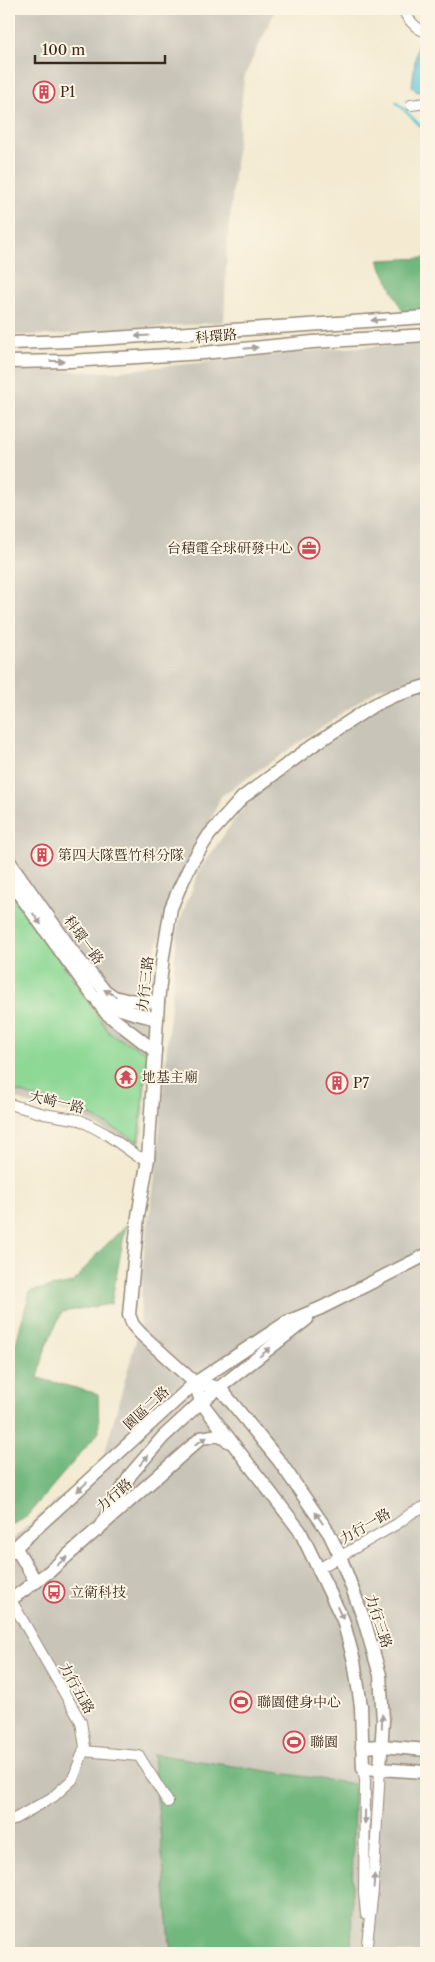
<svg xmlns="http://www.w3.org/2000/svg" width="435" height="1962" font-family="'Libre Caslon Text','Noto Serif TC',serif">
<style>
.industrial{fill:#c8c4b8}
.green{fill:#8dd895;stroke:#64815a}
.forest{fill:#72b87e;stroke:#56714e}
.water{fill:#5bc5d7;stroke:#4b787a}
.lines{fill:none;stroke-linecap:round;stroke-linejoin:round}
.stream{stroke:#5bc5d7;stroke-width:2.5}
.minor-casing{stroke:#978a78;stroke-width:12}
.tertiary-casing{stroke:#978a78;stroke-width:15}
.minor{stroke:#fff;stroke-width:10}
.tertiary{stroke:#fff;stroke-width:12}
.oneway{fill:#a79f9a}
.labels{text-anchor:middle;dominant-baseline:central;stroke-width:4;stroke-linejoin:round;paint-order:stroke}
.poi-label{font-size:14px;fill:#3b2a1e;stroke:#fcf5e5;text-anchor:start}
.street-label{font-size:14px;fill:#3b2a1e;stroke:#fcf5e5}
</style>
<rect width="100%" height="100%" fill="#fcf5e5"/>
<filter id="ink" filterUnits="userSpaceOnUse"><feTurbulence type="fractalNoise" baseFrequency=".02" numOctaves="2"/><feDisplacementMap in="SourceGraphic" scale="10" xChannelSelector="R" yChannelSelector="G"/><feConvolveMatrix kernelMatrix="1 2 1 2 8 2 1 2 1" color-interpolation-filters="sRGB"/></filter>
<filter id="wash" filterUnits="userSpaceOnUse"><feTurbulence type="fractalNoise" baseFrequency=".0096" numOctaves="4" result="noise"/><feDisplacementMap in="SourceGraphic" scale="20" xChannelSelector="R" yChannelSelector="G"/><feGaussianBlur stdDeviation="1.12" result="paint"/><feColorMatrix in="noise" values="0 0 0 0 0 0 0 0 0 0 0 0 0 0 0 0 0 1.4 0 .05"/><feComposite in="paint" operator="in"/></filter>
<g filter="url(#wash)">
<rect width="100%" height="100%" fill="#f3ead1"/>
<!-- industrial -->
<g class="industrial">
<path d="M9 9H276L244 77 227 246 224 322 53 335H9Z"/>
<path d="M426 343V678L379 688 221 796 156 948 141 1149 73 1113 32 1105 9 1096V369L111 372 329 349Z"/>
<path d="M426 682V1953H9V1542L102 1462 140 1326 143 1260 156 1170 178 925 200 869 235 819 282 764 315 735 386 691Z"/>
</g>
<!-- green -->
<path class="green" d="M9 892 68 972 110 1034 148 1053 138 1141 81 1111 9 1089Z"/>
<!-- forest -->
<g class="forest">
<path d="M426 258V314L405 316 378 260Z"/>
<path d="M126 1225 111 1304 62 1312 46 1346 38 1378 98 1394 99 1432 25 1518 9 1526V1368L30 1291 73 1283 98 1253Z"/>
<path d="M153 1754 354 1784 351 1953H171Z"/>
</g>
<!-- water -->
<path class="water" d="M417 45 426 48V90L417 92 412 86Z"/>
<g class="lines">
<!-- stream -->
<path class="stream" d="M396 102 426 131"/>
</g>
</g>
<g filter="url(#ink)">
<g class="lines">
<!-- minor casing -->
<g class="minor-casing">
<g id="minor">
<path d="M403 9C407 19 416 29 426 32"/>
<path d="M411 105 426 103"/>
<path d="M9 1104 44 1114 80 1120 106 1134 137 1156 148 1159"/>
<path d="M318 1569 397 1524 413 1512 426 1506"/>
<path d="M83 1751 139 1756 168 1802"/>
<path d="M363 1768 365 1780 364 1893 366 1914"/>
<path d="M9 1822 53 1797 73 1779 85 1747 81 1722 11 1600"/>
<path d="M366 1953 373 1890 380 1769"/>
</g>
</g>
<!-- tertiary casing -->
<g class="tertiary-casing">
<g id="tertiary">
<path d="M9 343 69 341 426 317"/>
<path d="M9 362 70 361 203 353 313 342 426 335"/>
<path d="M9 861 76 956 104 990 114 997 126 1000 158 1002"/>
<path d="M9 880 93 996C114 1009 134 1013 157 1019"/>
<path d="M98 1002 106 1013 155 1051"/>
<path d="M195 1383 201 1402 300 1531 343 1620 354 1661 361 1706 363 1768 426 1772"/>
<path d="M98 1530 131 1474 163 1437 201 1402 307 1319"/>
<path d="M16 1548 36 1582"/>
<path d="M9 1553 195 1383 287 1322 321 1308 426 1255"/>
<path d="M9 1601 50 1571 201 1438 218 1435 230 1442"/>
<path d="M362 1747 382 1746 426 1750"/>
<path d="M380 1769 383 1720 380 1675 364 1620 340 1556 329 1533 280 1462 220 1388 195 1383 141 1334 133 1325 129 1315 138 1216 148 1159 158 1002 163 956 171 908 179 889 192 862 209 835 243 797 312 746 374 705 393 696 426 686"/>
</g>
</g>
<!-- minor -->
<use href="#minor" class="minor"/>
<!-- tertiary -->
<use href="#tertiary" class="tertiary"/>
</g>
<!-- one-way arrows -->
<defs><path id="oneway-solid" d="M-6-.8H1V-3.2L6.5 0L1 3.2V.8H-6Z" transform="scale(1.25)"/></defs>
<g class="oneway">
<use href="#oneway-solid" transform="translate(378 320) rotate(177)"/>
<use href="#oneway-solid" transform="translate(142 336) rotate(176)"/>
<use href="#oneway-solid" transform="translate(251 348) rotate(-6)"/>
<use href="#oneway-solid" transform="translate(57 361)"/>
<use href="#oneway-solid" transform="translate(37 919) rotate(54)"/>
<use href="#oneway-solid" transform="translate(110 993) rotate(-150)"/>
<use href="#oneway-solid" transform="translate(265 1352) rotate(-39)"/>
<use href="#oneway-solid" transform="translate(201 1441) rotate(-31)"/>
<use href="#oneway-solid" transform="translate(144 1460) rotate(-50)"/>
<use href="#oneway-solid" transform="translate(82 1487) rotate(137)"/>
<use href="#oneway-solid" transform="translate(319 1518) rotate(-124)"/>
<use href="#oneway-solid" transform="translate(62 1561) rotate(-41)"/>
<use href="#oneway-solid" transform="translate(340 1613) rotate(65)"/>
<use href="#oneway-solid" transform="translate(382 1721) rotate(-89)"/>
<use href="#oneway-solid" transform="translate(365 1817) rotate(91)"/>
<use href="#oneway-solid" transform="translate(374 1881) rotate(-87)"/>
</g>
</g>
<!-- icons -->
<defs>
<g id="building-ring" transform="scale(1.125)"><circle r="9.5" fill="#fcf5e5" stroke="#d1495b" stroke-width="1.5"/><path d="M-4-6H4V6H1V3H-1V6H-4ZM-2.5-4.3h1.7v1.8h-1.7ZM.8-4.3h1.7v1.8H.8ZM-2.5-1h1.7V.8h-1.7ZM.8-1h1.7V.8H.8Z" fill="#d1495b"/></g>
<g id="office-ring" transform="scale(1.125)"><circle r="9.5" fill="#fcf5e5" stroke="#d1495b" stroke-width="1.5"/><path d="M-6-3h4V-5.5h4V-3h4V5H-6ZM-1-4.5V-3h2v-1.5ZM-6 0V1H6V0Z" fill="#d1495b"/></g>
<g id="temple-ring" transform="scale(1.125)"><circle r="9.5" fill="#fcf5e5" stroke="#d1495b" stroke-width="1.5"/><path d="M0-6L5-2H3V0L6.5 2.5H4V6H1.5V3h-3V6H-4V2.5H-6.5L-3 0V-2H-5Z" fill="#d1495b"/></g>
<g id="bus-ring" transform="scale(1.125)"><circle r="9.5" fill="#fcf5e5" stroke="#d1495b" stroke-width="1.5"/><path d="M-5-6H5V4H4V6H2V4H-2V6H-4V4H-5ZM-3.5-4V0h7V-4ZM-3.5 1.2v1.5H-2V1.2ZM2 1.2v1.5H3.5V1.2Z" fill="#d1495b"/></g>
<g id="stadium-ring" transform="scale(1.125)"><circle r="9.5" fill="#fcf5e5" stroke="#d1495b" stroke-width="1.5"/><path d="M0-5a6.5 5 0 1 0 0 10a6.5 5 0 1 0 0-10ZM-3.5-1.8h7v3.6h-7Z" fill="#d1495b"/></g>
</defs>
<g fill-rule="evenodd">
<use href="#building-ring" x="44" y="92"/>
<use href="#office-ring" x="309" y="548"/>
<use href="#building-ring" x="42" y="855"/>
<use href="#temple-ring" x="126" y="1077"/>
<use href="#building-ring" x="337" y="1083"/>
<use href="#bus-ring" x="54" y="1592"/>
<use href="#stadium-ring" x="241" y="1702"/>
<use href="#stadium-ring" x="294" y="1742"/>
</g>
<g class="labels">
<!-- poi labels -->
<g class="poi-label">
<text x="60" y="92">P1</text>
<text x="293" y="548" text-anchor="end">台積電全球研發中心</text>
<text x="58" y="855">第四大隊暨竹科分隊</text>
<text x="142" y="1077">地基主廟</text>
<text x="353" y="1083">P7</text>
<text x="70" y="1592">立衛科技</text>
<text x="257" y="1702">聯園健身中心</text>
<text x="310" y="1742">聯園</text>
</g>
<!-- street labels -->
<g class="street-label">
<text transform="translate(216 336) rotate(-5)">科環路</text>
<text transform="translate(84 940) rotate(54)">科環一路</text>
<text transform="translate(145 984) rotate(-84)">力行三路</text>
<text transform="translate(57 1102) rotate(13)">大崎一路</text>
<text transform="translate(146 1408) rotate(-43)">園區二路</text>
<text transform="translate(114 1495) rotate(-41)">力行路</text>
<text transform="translate(365 1526) rotate(-30)">力行一路</text>
<text transform="translate(379 1621) rotate(72)">力行三路</text>
<text transform="translate(77 1688) rotate(61)">力行五路</text>
</g>
</g>
<!-- margin -->
<rect width="435" height="1962" fill="none" stroke="#fcf5e5" stroke-width="30"/>
<!-- scale -->
<path d="M35 55v8h130v-8" fill="none" stroke="#3b2a1e" stroke-width="2.5"/>
<text x="42" y="55" font-size="15" fill="#3b2a1e" stroke="#fcf5e5" stroke-width="4" paint-order="stroke">100 m</text>
</svg>
